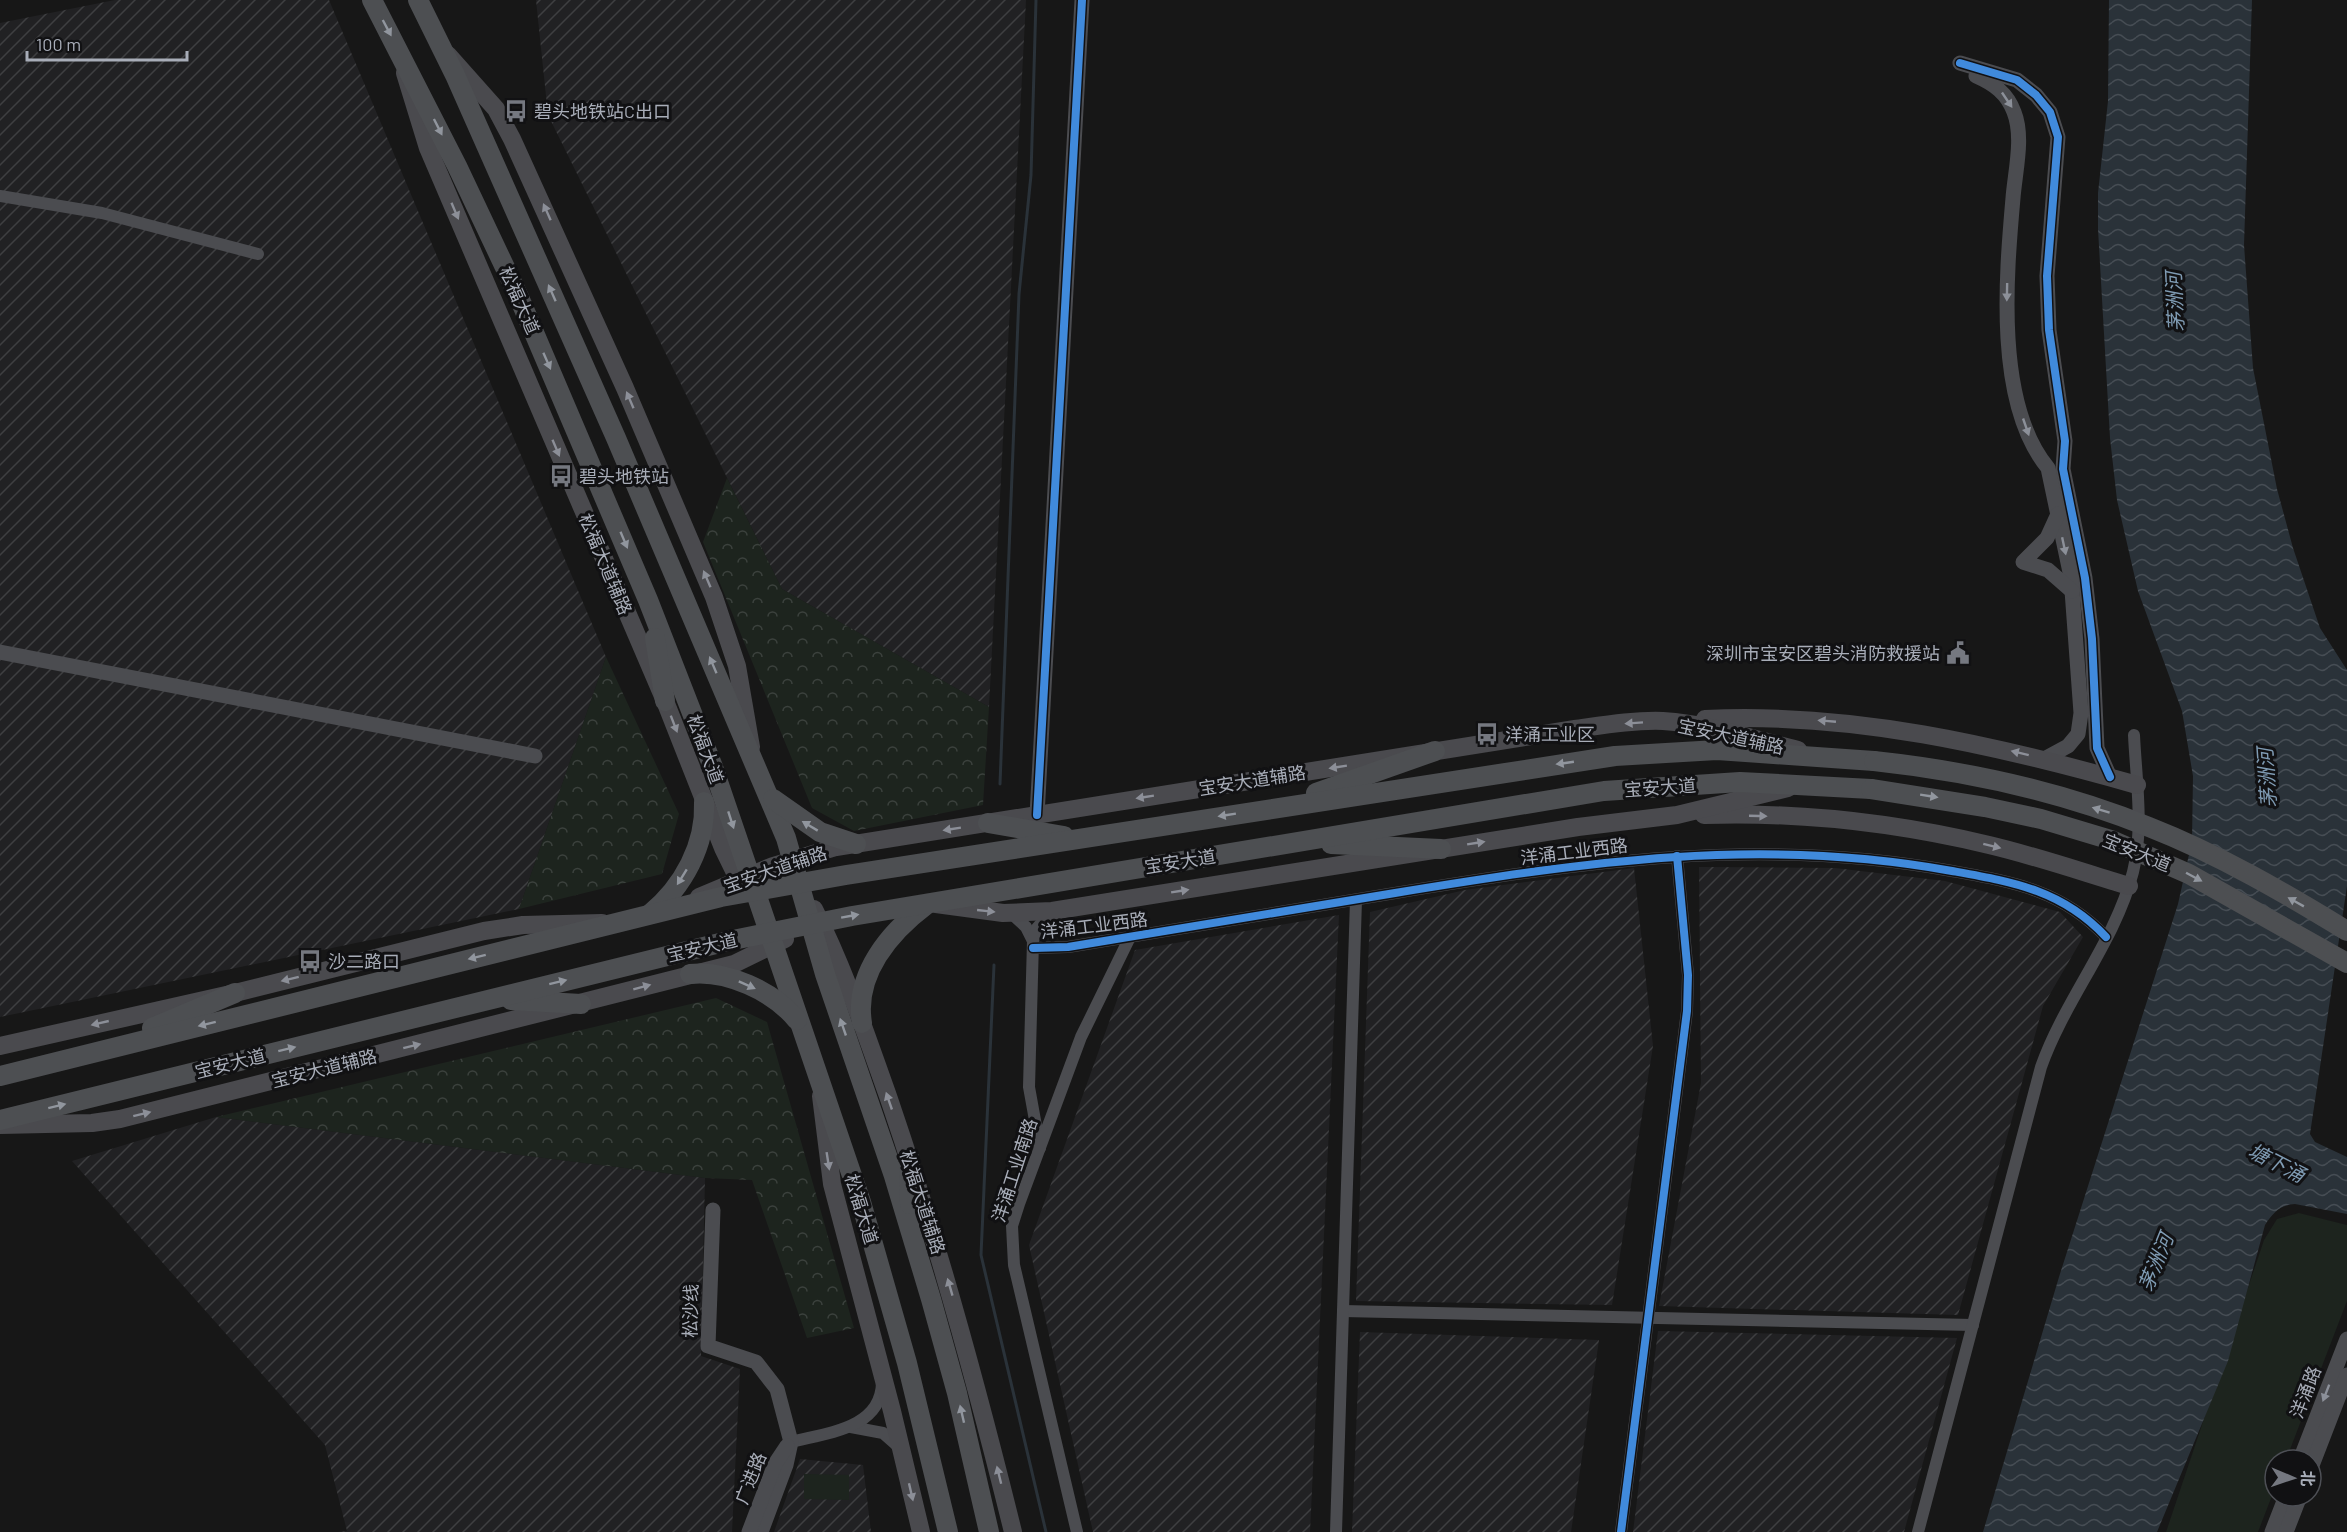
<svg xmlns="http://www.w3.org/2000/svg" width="2347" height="1532" font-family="Barlow,'Noto Sans SC',sans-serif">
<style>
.industrial{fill:url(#industrial-furrows)}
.green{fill:#1d241e}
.forest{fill:url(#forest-crowns)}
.water{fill:url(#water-waves)}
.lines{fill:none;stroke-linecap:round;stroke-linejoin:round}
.stream{stroke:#2a3239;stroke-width:3}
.minor{stroke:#4b4c50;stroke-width:12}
.tertiary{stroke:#4b4c50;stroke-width:15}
.secondary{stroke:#4a4a4e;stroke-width:18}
.primary{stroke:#4d4f52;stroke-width:20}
.primary-bridge{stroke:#4d4f52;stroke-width:20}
.cycleway-casing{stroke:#111113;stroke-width:11}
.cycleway{stroke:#408adc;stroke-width:8}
.oneway{fill:#91969e}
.oneway2{fill:#8c9099}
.oneway3{fill:#8c8f98}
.labels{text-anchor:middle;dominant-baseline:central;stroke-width:6;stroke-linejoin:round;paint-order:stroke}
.poi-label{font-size:18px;fill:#a8adb8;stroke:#111113;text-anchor:start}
.street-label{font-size:18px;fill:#a8adb8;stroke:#111113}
.water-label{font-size:20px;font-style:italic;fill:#7f9bb3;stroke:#111113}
</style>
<defs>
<pattern id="industrial-furrows" width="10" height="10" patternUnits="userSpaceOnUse" patternTransform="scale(1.5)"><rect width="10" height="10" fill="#212123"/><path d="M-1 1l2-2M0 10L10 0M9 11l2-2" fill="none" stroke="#3e3f41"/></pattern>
<pattern id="forest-crowns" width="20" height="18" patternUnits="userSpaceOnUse" patternTransform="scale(1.5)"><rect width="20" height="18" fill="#1d241e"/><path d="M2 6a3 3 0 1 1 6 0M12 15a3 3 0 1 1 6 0" fill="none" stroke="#3b413d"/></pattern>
<pattern id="water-waves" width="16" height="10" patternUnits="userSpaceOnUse" patternTransform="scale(1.5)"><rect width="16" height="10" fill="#2a3239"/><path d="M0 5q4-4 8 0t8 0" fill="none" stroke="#464d54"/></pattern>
</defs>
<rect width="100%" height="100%" fill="#171717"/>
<!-- industrial -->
<g class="industrial">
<path d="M115 0H329L606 657 519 909 0 1017V23Z"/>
<path d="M536 0H1026L989 707 782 589 548 115Z"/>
<path d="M1699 867 1835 868 1945 881 2060 912 2083 937 2043 1006 1958 1315 1659 1306 1701 1083Z"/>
<path d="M1634 868 1653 1046 1612 1305 1356 1301 1370 912 1465 890Z"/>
<path d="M1339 915 1310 1532H1093L1029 1245 1135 950Z"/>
<path d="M216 1117 705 1178 701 1356 740 1369 732 1532H338L347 1531 325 1445 72 1161Z"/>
<path d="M1658 1331 1957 1338 1904 1532H1633Z"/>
<path d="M1360 1332 1599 1340 1571 1532H1352Z"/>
<path d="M800 1459 863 1465 871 1532H774Z"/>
</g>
<!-- green -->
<g class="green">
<path d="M2299 1213 2347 1225V1301L2286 1460H2275V1488L2258 1532H2166L2264 1240 2277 1219Z"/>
<path d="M804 1474 849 1475V1500L804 1499Z"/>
</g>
<!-- forest -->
<g class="forest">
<path d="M727 478 782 589 989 707 983 805 854 831 812 808 703 542Z"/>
<path d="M606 657 679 814 662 874 519 909Z"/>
<path d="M716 998 767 1022 854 1328 807 1338 752 1180 705 1178 216 1117Z"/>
</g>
<!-- water -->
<path class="water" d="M2109 0H2252L2244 245 2253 368 2277 489 2293 548 2320 628 2347 670V886L2310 1134 2315 1142 2347 1157V1214L2295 1204C2280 1205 2273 1213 2265 1225L2228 1361 2157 1532H1983L2059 1277 2178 904 2192 841 2193 776 2182 711 2138 591 2117 500 2110 438 2098 229V193L2108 101Z"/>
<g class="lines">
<!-- stream -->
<g class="stream">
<path d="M1000 784 1019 294 1031 175 1036 0"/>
<path d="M994 965 981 1255 1046 1532"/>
</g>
<!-- minor -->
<g class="minor">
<path d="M0 196 102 213 258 254"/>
<path d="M1011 913 1026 927 1033 941"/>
<path d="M1033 948 1068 947C1177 929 1286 911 1395 893 1584 862 1761 836 1952 871 2013 882 2062 890 2106 937"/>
<path d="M1040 1148 1029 1087 1033 941 1037 928 1052 911"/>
<path d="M1343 1311 1973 1325"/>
<path d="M851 1427 883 1433 900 1448"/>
<path d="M791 1442C826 1433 881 1429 882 1383"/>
<path d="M1077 1532 1014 1265 1012 1226 1019 1204 1081 1037 1130 937"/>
<path d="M1336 1532 1356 900"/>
<path d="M1621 1532 1687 1011 1688 975 1677 856"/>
<path d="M1918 1532 2041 1067C2065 999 2115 942 2133 872 2144 828 2136 779 2134 735"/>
</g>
<!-- tertiary -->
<g class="tertiary">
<path d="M1960 63 2017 80 2036 95 2050 112 2058 137 2047 276 2049 330 2065 441 2063 469 2085 578 2092 639 2097 748 2110 777"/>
<path d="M1976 76C1994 84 2007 93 2014 112 2024 137 2015 172 2013 198 2006 277 1995 404 2048 468L2071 577 2081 713 2078 734 2068 746 2044 759"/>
<path d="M2058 514 2047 538 2023 562 2048 570 2072 591"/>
<path d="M0 652 535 756"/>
<path d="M1037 815 1082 0"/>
<path d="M713 1210 708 1346 756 1362 777 1389 791 1442 786 1465 761 1532"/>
<path d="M2300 1460 2347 1339"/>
<path d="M2311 1468 2347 1375"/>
<path d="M749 1532 775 1464 787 1446"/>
<path d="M2272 1532 2286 1496"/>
<path d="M2286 1532 2300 1496"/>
</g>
<!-- secondary -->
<g class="secondary">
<path d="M448 55 496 109 512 139 625 388 714 597 737 666 751 747"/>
<path d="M405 73 428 148 665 701 723 848 743 889"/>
<path d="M1705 719C1853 712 1995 745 2137 785"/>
<path d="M1704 815C1798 812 1897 823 1989 845 2036 856 2082 872 2129 886"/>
<path d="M699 897 773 866 836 847 1575 729C1604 725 1634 720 1663 721 1710 724 1753 739 1798 750"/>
<path d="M936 904 1003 913 1052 911 1578 827 1677 815 1788 788"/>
<path d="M814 909C845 970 866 1035 889 1099 938 1242 977 1386 1013 1532"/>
<path d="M0 1046 235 993 484 931 523 925 602 923"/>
<path d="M821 1096 832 1184 892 1411 921 1532"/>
<path d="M0 1125 92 1123 120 1119 734 964 785 939"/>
</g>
<!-- primary -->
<g class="primary">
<path d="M372 0 457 166 518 295 648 600 713 767 861 1202 907 1363 948 1532"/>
<path d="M418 0 455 75 616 438 786 838 825 974 894 1176 931 1299 957 1393 989 1532"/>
<path d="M655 638 665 701"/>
<path d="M1316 793 1435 751"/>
<path d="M773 799 820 832 856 844"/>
<path d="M988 823 1064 836"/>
<path d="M1331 844 1441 849"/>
<path d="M650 914C683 887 706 845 704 802"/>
<path d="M690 974C727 970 773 991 797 1020"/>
<path d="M511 1000 581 1004"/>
<path d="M862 1023C854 974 890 932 926 905"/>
<path d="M152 1028 235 993"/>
<path d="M0 1076 721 897 846 875 1615 756 1717 750 1874 761"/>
<path d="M0 1120 728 941 852 916 1604 791 1740 782 1871 789"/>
<path d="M909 1158 910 1204"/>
</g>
<!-- primary-bridge -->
<g class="primary-bridge">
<path d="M1874 761C1967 771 2063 792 2149 827 2218 854 2285 893 2347 931"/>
<path d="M1871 789 1985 807 2041 819 2111 840 2189 874 2347 963"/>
</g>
<!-- cycleway casing -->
<g class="cycleway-casing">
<g id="cycleway">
<path d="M1960 63 2017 80 2036 95 2050 112 2058 137 2047 276 2049 330 2065 441 2063 469 2085 578 2092 639 2097 748 2110 777"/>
<path d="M1037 815 1082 0"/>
<path d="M1033 948 1068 947C1177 929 1286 911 1395 893 1584 862 1761 836 1952 871 2013 882 2062 890 2106 937"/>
<path d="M1621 1532 1687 1011 1688 975 1677 856"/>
</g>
</g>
<!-- cycleway -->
<use href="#cycleway" class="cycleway"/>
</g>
<!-- one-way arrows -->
<defs><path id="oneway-solid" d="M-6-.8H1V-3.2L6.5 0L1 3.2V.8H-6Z" transform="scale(1.5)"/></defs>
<g class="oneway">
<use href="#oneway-solid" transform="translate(387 28) rotate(62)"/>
<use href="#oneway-solid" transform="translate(438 127) rotate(63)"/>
<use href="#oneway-solid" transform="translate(552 293) rotate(-114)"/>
<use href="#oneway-solid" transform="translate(547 361) rotate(66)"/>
<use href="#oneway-solid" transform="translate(624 540) rotate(67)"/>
<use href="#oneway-solid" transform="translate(713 665) rotate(-113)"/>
<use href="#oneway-solid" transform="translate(1565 763) rotate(172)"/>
<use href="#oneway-solid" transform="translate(1929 796) rotate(9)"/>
<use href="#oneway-solid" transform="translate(2101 810) rotate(-163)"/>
<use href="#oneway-solid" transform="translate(1227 815) rotate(171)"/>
<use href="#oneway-solid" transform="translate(731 820) rotate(72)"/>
<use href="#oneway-solid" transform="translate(810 826) rotate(-149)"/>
<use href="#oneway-solid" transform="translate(682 877) rotate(122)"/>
<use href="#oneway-solid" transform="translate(2194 877) rotate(28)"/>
<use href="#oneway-solid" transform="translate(2296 902) rotate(-151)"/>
<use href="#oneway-solid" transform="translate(850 916) rotate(-10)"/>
<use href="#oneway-solid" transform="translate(477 957) rotate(166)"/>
<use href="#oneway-solid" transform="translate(558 982) rotate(-14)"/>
<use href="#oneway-solid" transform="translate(747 985) rotate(24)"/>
<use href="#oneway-solid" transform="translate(207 1024) rotate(166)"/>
<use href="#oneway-solid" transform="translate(843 1027) rotate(-109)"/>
<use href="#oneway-solid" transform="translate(287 1049) rotate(-14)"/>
<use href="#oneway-solid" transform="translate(57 1106) rotate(-14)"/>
<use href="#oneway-solid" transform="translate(962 1414) rotate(-103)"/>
</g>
<g class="oneway2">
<use href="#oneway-solid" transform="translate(2007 100) rotate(56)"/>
<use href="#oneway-solid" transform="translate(2007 292) rotate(91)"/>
<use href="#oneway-solid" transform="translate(2026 427) rotate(71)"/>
<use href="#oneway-solid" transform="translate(2064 546) rotate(78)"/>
<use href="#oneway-solid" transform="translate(2326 1393) rotate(111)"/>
</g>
<g class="oneway3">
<use href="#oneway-solid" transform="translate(455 211) rotate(67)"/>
<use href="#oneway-solid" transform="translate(547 212) rotate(-114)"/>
<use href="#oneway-solid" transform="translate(630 400) rotate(-113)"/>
<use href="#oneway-solid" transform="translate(556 448) rotate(67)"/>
<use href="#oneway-solid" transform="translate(707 579) rotate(-113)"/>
<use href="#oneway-solid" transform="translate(1827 721) rotate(-175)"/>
<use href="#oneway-solid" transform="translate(1634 723) rotate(176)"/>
<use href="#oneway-solid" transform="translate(674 724) rotate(69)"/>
<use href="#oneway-solid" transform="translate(2020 753) rotate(-166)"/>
<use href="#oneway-solid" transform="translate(1338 767) rotate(171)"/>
<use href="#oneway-solid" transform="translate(1145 797) rotate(171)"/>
<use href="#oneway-solid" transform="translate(1758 816) rotate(2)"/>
<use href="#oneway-solid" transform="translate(952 829) rotate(171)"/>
<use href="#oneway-solid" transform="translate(1476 843) rotate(-9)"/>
<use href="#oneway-solid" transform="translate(1992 846) rotate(14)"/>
<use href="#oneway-solid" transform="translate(1180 891) rotate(-9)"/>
<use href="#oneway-solid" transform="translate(986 911) rotate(6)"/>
<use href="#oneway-solid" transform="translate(290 979) rotate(166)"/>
<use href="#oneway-solid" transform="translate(642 987) rotate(-15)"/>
<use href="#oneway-solid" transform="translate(100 1023) rotate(167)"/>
<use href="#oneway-solid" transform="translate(412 1046) rotate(-14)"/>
<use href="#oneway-solid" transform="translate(889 1101) rotate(-109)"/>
<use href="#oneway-solid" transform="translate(142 1114) rotate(-14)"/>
<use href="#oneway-solid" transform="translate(828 1161) rotate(81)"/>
<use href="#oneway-solid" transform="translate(950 1287) rotate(-106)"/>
<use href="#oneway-solid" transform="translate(999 1475) rotate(-104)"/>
<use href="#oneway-solid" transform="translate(911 1492) rotate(77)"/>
</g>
<!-- icons -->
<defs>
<g id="bus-bare" transform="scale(1.8)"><path d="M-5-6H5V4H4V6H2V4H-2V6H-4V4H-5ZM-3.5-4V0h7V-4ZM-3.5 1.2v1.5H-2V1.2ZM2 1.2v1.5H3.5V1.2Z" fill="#757880" stroke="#111113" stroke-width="2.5" paint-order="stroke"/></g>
<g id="civic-bare" transform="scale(1.8)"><path d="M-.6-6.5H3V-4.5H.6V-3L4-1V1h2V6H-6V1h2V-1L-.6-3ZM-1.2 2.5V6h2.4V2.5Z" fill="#757880" stroke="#111113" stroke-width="2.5" paint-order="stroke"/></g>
</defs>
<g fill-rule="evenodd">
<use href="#bus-bare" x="516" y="111"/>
<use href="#bus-bare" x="561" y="476"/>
<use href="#civic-bare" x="1958" y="653"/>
<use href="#bus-bare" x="1487" y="734"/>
<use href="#bus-bare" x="310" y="961"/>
</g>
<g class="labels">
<!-- poi labels -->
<g class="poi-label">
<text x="534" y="111">碧头地铁站C出口</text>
<text x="579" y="476">碧头地铁站</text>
<text x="1940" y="653" text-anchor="end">深圳市宝安区碧头消防救援站</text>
<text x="1505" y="734">洋涌工业区</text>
<text x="328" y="961">沙二路口</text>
</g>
<!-- street labels -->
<g class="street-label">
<text transform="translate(520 300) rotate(66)">松福大道</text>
<text transform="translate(606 564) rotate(67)">松福大道辅路</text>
<text transform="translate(1731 736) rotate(12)">宝安大道辅路</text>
<text transform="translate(706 749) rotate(70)">松福大道</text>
<text transform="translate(1252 780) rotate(-9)">宝安大道辅路</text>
<text transform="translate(1660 787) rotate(-4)">宝安大道</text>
<text transform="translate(1574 851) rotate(-7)">洋涌工业西路</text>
<text transform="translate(2137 852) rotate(22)">宝安大道</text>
<text transform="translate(1180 861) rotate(-9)">宝安大道</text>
<text transform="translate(775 869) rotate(-19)">宝安大道辅路</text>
<text transform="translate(1094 925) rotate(-7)">洋涌工业西路</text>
<text transform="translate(702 947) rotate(-13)">宝安大道</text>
<text transform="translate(230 1063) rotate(-14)">宝安大道</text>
<text transform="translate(324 1068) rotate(-14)">宝安大道辅路</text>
<text transform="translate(1014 1170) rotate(-72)">洋涌工业南路</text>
<text transform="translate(923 1202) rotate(72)">松福大道辅路</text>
<text transform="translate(862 1209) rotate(73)">松福大道</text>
<text transform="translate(690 1311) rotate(-89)">松沙线</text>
<text transform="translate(2305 1392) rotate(-69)">洋涌路</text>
<text transform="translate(750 1478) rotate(-68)">广进路</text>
</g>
<!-- water labels -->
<g class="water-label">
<text transform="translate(2174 302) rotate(-93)">茅洲河</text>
<text transform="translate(2266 778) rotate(-94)">茅洲河</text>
<text transform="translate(2277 1162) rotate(27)">塘下涌</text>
<text transform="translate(2155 1262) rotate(-68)">茅洲河</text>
</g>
</g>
<!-- north arrow -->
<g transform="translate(2293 1478) rotate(92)"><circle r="28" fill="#111113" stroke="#4d4f55" stroke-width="1.5"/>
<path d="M0-4.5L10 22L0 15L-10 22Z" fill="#757880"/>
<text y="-9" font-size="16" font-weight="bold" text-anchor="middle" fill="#a8adb8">北</text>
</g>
<!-- scale -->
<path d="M27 51v9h160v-9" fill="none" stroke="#a8adb8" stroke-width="3"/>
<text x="36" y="51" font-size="18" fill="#a8adb8" stroke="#111113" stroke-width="4.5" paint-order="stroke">100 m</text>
</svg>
